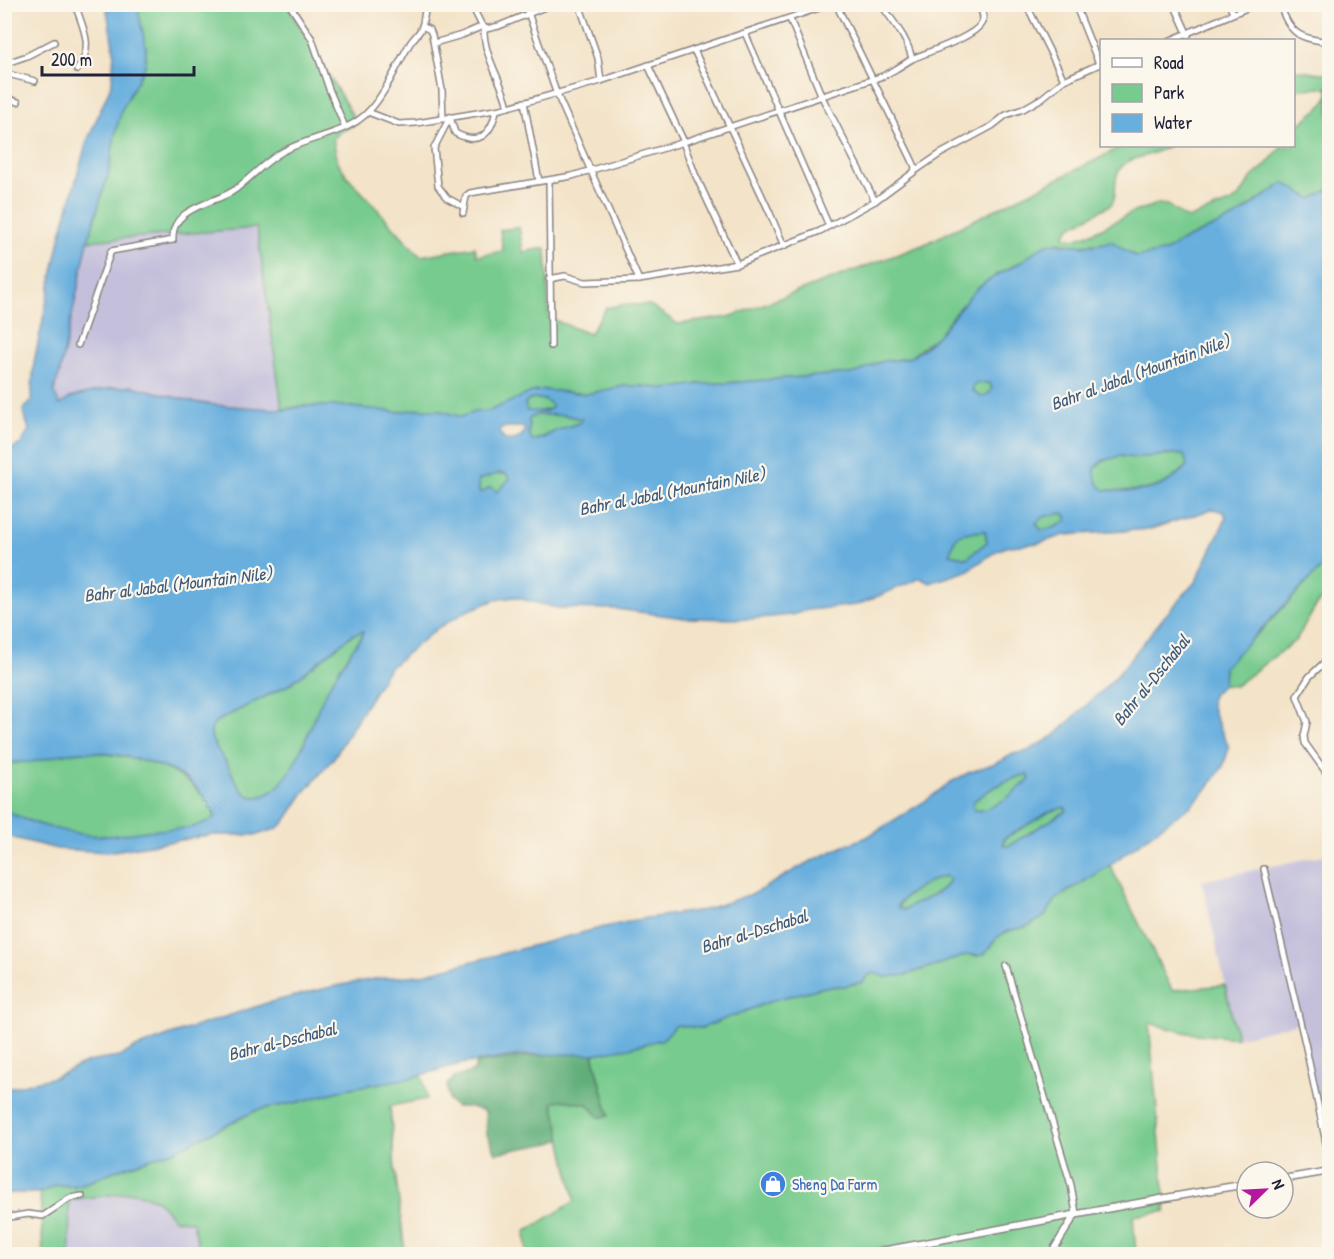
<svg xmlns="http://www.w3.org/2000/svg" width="1334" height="1259" font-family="'Patrick Hand',sans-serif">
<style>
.industrial{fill:#c4c0db}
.green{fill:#77cb8e;stroke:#4c7664;stroke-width:1.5}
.forest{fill:#61af79;stroke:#42685a;stroke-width:1.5}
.water{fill:#67afde;stroke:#44688c;stroke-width:1.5;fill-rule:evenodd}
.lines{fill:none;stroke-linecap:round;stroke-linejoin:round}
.minor-casing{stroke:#8a8282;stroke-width:8}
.major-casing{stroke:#8a8282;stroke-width:9}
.minor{stroke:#fff;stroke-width:5}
.major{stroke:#fff;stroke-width:6}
.labels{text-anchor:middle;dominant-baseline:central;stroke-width:4.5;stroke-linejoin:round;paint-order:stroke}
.shop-label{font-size:16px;fill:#366cbe;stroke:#fbf7ec;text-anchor:start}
.water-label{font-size:18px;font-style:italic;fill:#3e5a7c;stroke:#fbf7ec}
</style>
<rect width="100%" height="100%" fill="#fbf7ec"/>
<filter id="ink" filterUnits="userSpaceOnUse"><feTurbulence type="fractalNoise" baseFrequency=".0167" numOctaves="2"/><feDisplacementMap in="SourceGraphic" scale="12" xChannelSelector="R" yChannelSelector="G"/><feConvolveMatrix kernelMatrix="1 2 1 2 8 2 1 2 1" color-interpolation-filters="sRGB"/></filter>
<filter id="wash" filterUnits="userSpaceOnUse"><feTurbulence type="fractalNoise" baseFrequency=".008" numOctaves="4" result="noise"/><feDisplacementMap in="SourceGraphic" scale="24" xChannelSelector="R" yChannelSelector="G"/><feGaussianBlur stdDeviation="1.35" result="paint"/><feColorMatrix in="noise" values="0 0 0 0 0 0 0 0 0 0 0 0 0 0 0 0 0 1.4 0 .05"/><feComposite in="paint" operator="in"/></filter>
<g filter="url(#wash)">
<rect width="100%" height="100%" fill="#f3e3c8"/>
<!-- industrial -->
<g class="industrial">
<path d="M257 228 282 409 194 402 132 386 112 388 79 395 70 398 60 405 55 397 54 385 59 376 88 241Z"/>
<path d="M1329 854V1151L1298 1023 1237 1038 1202 881Z"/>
<path d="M134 1192 157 1200 174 1219 193 1222 200 1254H70L69 1200Z"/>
</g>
<!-- green -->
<g class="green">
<path d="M137 5H287L357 123 340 132 333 139 338 162 347 176 420 256 475 247 477 256 503 251 500 230 519 227 523 252 546 248 549 318 589 334 606 308 621 305H650L678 324 729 317 923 245 1102 157 1122 146H1169C1165 147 1161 150 1156 152 1141 159 1124 156 1117 175 1114 185 1117 195 1112 204L1069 228 1064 236 1074 239 1092 233 1131 213 1158 204 1167 205 1187 219 1232 202 1240 196 1252 177 1265 166 1282 146H1294C1294 141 1293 135 1295 131 1302 115 1334 107 1327 87L1294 90V70L1329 74V189L1313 199 1264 196 1235 217 1184 240 1164 252 1136 257 1111 241 1102 244 1074 245 1058 242 996 275 978 289 953 315 938 335 909 358 884 361 856 375 840 374 726 383 700 384 665 389 642 386H624L587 394 544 390 532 392 489 411 475 412 461 417 438 410 419 409 397 412 341 406H302L282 409 257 228 88 241 109 171 115 134 122 109 145 66 146 48Z"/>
<path d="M987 382 992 385 990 393 981 398 972 391 975 384Z"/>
<path d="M534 398 545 400 552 405 551 409 533 412 526 411 525 404 527 401Z"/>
<path d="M536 415H565L582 419 579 423 532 441 529 434V418Z"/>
<path d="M1173 454 1184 455 1187 465C1161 494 1141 491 1104 490 1096 484 1095 479 1095 469L1102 461 1120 456 1135 458Z"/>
<path d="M495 474H506L511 479 497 492H479V480Z"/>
<path d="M1063 513 1067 519C1064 527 1049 529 1040 530L1035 523 1043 517Z"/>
<path d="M985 531 987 542 967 558 950 554C956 527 963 534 985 531Z"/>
<path d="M1329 563V599L1319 601 1296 640 1235 686 1223 685 1224 668 1228 661 1262 630 1321 568Z"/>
<path d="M363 631 362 636C347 658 331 682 319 707 306 733 295 783 265 795 242 805 235 778 227 764 220 751 201 735 217 721L290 684 352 635Z"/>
<path d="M89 752C129 756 179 764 204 798 208 804 214 810 214 818 197 830 174 829 155 830 138 832 121 837 104 836 73 835 31 825 5 810V764L34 761 68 753Z"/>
<path d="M1028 774 1030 779C1018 790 991 814 974 810L973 802C988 788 1008 780 1028 774Z"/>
<path d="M1062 808H1066V811L1008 846 1003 845 1005 839 1010 835 1049 812Z"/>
<path d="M1110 865 1172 990 1225 985 1237 1038 1187 1033 1149 1023 1166 1211 1133 1216 1136 1254H527L525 1232 575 1201 553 1102 561 1100 588 1104 599 1117 609 1116 593 1054 644 1044 676 1025 701 1028 777 999 825 987 844 986 863 982 867 976 874 973 886 977 905 975 967 955 979 956 997 937 1008 931 1028 926 1044 917 1057 898Z"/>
<path d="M946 876 950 879C945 893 917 902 904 910L899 908C899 896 934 878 946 876Z"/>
<path d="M422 1075 427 1099 390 1106 395 1170 405 1252 460 1250V1254H200L193 1222 174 1219 157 1200 134 1192 69 1200 70 1254H43L40 1193 57 1185 75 1186 91 1181 116 1170 176 1150 257 1110 299 1102 350 1088Z"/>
</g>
<!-- forest -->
<path class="forest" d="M545 1054H593L609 1116 599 1117 588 1104 561 1100 553 1103 562 1139 551 1143 496 1153 487 1135 485 1111 470 1107H456L449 1101 447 1085 454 1078 474 1071 476 1063Z"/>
<!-- water -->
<path class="water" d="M106 5H137L146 48 145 66 122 109 115 134 109 171 88 241 59 376C53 387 53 394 60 405L70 398 79 395 112 388 132 386 194 402 217 405 288 410 302 406H341L397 412 419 409 438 410 461 417 475 412 489 411 532 392 544 390 587 394 624 386H642L665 389 700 384 726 383 840 374C864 375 864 367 883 361 892 359 902 361 910 357 939 343 955 309 978 288 991 277 1006 271 1021 262 1028 257 1035 250 1043 246 1054 240 1064 245 1075 245 1086 246 1100 245 1111 241L1136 257 1164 252 1184 240 1235 217 1284 183 1312 199 1329 189V563L1321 568 1224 667 1223 685C1220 688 1214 691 1212 695 1207 707 1225 736 1229 748L1223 767 1205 791 1190 807 1169 821 1106 868 1057 898 1044 917 1028 926 1008 931 997 937 984 955H967L905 975 886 977 874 973 867 976 863 982 844 986 825 987 777 999 701 1028 676 1025 663 1039 629 1048 593 1054 523 1055 460 1064 411 1078 350 1088 299 1102 257 1110 176 1150 116 1170 91 1181 75 1186 57 1185 40 1193H5V1089L55 1077 87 1062 119 1057 133 1049 179 1032 267 1003 331 987 374 979 420 975 600 928 647 918 704 910 755 893 805 864 844 846 867 837 927 800 949 783 968 773 1001 761 1013 754 1028 751 1054 736 1115 678 1164 617 1196 581 1226 518 1224 512 1213 509 1151 529 1065 535 1039 543 1010 546 998 550 967 571 930 583 921 578 857 605 807 610 792 615 748 619 685 618 616 609 557 608 514 597 495 600 467 611 439 627 388 669 333 759 303 794 284 823 276 829 257 835H212L107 852 57 849 10 837 5 834V810C29 824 79 837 108 836 124 835 139 832 155 830 174 829 197 830 214 818L215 815C208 800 196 784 182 776 154 760 101 749 69 753 56 755 45 760 32 762 23 763 13 761 5 764V452L21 444 29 430 23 410 31 402 34 362 61 234 86 144 112 83 114 51ZM982 383H990L992 389 990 393 981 397 972 390 975 384ZM534 398 545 400 552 405 551 409 543 412 527 411 525 404 527 401ZM536 415H565L582 419 579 423 555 431 541 439 532 441 529 434V419ZM505 427H523L525 431C520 439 515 441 505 440L499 432 501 429ZM1173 454 1184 455 1187 465C1162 494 1140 492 1105 490 1096 484 1095 479 1095 469L1102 461 1120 456 1135 458ZM500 473 506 474 510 479 497 492 490 487 482 493 479 492V480ZM1063 513 1067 518C1064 527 1049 529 1041 530L1036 523 1043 517ZM985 531 987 542 967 558 950 554C955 528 964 534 985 531ZM363 631 362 636C349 654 335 674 325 694 310 722 296 782 265 795 242 805 235 778 227 764 220 751 201 735 217 721L290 684 352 635ZM1028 774 1030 779C1018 790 991 814 974 810L973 802C988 789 1008 779 1028 774ZM1062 808H1066V811L1008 846 1003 845 1004 839 1010 835 1049 812ZM946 876 950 879C945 894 916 902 904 910L898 908V905C905 894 932 878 946 876Z"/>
</g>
<g filter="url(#ink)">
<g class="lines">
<!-- minor casing -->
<g class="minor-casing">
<g id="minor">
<path d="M75 4C83 29 95 46 77 70"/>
<path d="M289 4 312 39 329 89 345 127"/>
<path d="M471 4 481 24 486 29 499 26 552 4"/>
<path d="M525 4 556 92 639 280"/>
<path d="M579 4 598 58 601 81"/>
<path d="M1026 4 1064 80"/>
<path d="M1075 4 1099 64"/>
<path d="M1174 4 1188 35"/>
<path d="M1229 4 1233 13"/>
<path d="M1280 4C1289 34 1300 39 1330 42"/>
<path d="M790 19 822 97 875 201"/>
<path d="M422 26 430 30 432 35 442 90 443 119"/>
<path d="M484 28C483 56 502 80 508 107"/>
<path d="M745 33 829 226"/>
<path d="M1171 40 1256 4"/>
<path d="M434 43 462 35 483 26"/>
<path d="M694 50 769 211 784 246"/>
<path d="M912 59C927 52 976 37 982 22 985 16 981 10 978 4"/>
<path d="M4 64 27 56 54 42"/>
<path d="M648 65 684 142"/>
<path d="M4 73 35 81"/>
<path d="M4 97 18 102"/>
<path d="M524 102 539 181"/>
<path d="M368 112 399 124 417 123 501 109 601 81 831 4"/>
<path d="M450 117 434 148 438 186 447 198 464 207"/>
<path d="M450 117 455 133C479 146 491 135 496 111"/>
<path d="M683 142 695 174 737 264"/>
<path d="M915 171 940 154 992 126 1006 115 1023 109 1042 98 1064 80 1102 63"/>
<path d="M549 180 551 346"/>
<path d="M463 213 466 196 470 193 572 176 684 142 883 76 896 69 912 59C907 37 893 22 881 4"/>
<path d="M549 279 565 276 585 282 639 280 737 264 820 231 875 201 914 172 915 167 912 160 836 4"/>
<path d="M78 345 111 251 173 240C170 206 217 204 236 189 253 176 267 159 286 150 312 136 347 134 368 112 386 93 396 67 409 45 412 39 420 33 422 27 424 20 424 12 427 4"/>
<path d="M1330 657 1309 677 1297 696 1307 722 1304 736 1305 743 1330 778"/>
<path d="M1264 869 1305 1043 1330 1162"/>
<path d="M1006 966 1071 1185 1076 1213"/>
<path d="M4 1218 28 1214 43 1216 70 1198 82 1196"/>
</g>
</g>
<!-- major casing -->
<g class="major-casing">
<g id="major">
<path d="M1283 1179 1330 1171"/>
<path d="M865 1254C992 1231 1119 1205 1247 1184"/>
<path d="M1051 1254 1076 1213"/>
</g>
</g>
<!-- minor -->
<use href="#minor" class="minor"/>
<!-- major -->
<use href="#major" class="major"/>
</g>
</g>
<!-- icons -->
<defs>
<g id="shop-disc" transform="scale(1.35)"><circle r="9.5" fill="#3f7fe0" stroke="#fbf7ec"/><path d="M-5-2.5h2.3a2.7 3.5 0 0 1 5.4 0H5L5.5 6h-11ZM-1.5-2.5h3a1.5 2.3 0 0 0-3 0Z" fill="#fff"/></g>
</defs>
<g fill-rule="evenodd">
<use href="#shop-disc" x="773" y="1184"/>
</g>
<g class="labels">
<!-- shop labels -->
<g class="shop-label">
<text x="792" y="1184">Sheng Da Farm</text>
</g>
<!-- water labels -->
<g class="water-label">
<text transform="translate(1140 372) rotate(-20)">Bahr al Jabal (Mountain Nile)</text>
<text transform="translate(672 491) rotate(-11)">Bahr al Jabal (Mountain Nile)</text>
<text transform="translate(178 584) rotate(-7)">Bahr al Jabal (Mountain Nile)</text>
<text transform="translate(1151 680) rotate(-51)">Bahr al-Dschabal</text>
<text transform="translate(754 931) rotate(-17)">Bahr al-Dschabal</text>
<text transform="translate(282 1041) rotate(-14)">Bahr al-Dschabal</text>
</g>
</g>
<!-- margin -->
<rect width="1334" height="1259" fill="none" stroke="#fbf7ec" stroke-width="24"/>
<!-- legend -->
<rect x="1100" y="39" width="195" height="108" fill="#fbf7ec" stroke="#a4a2a5" stroke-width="1.5"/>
<rect x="1112" y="58" width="30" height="9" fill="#ffffff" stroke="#a4a2a5" stroke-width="1.5"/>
<text x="1154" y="69" font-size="18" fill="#22223b">Road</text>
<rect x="1112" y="84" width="30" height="18" fill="#77cb8e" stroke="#a4a2a5" stroke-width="1.5"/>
<text x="1154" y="99" font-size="18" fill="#22223b">Park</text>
<rect x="1112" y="114" width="30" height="18" fill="#67afde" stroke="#a4a2a5" stroke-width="1.5"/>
<text x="1154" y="129" font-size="18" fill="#22223b">Water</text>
<!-- north arrow -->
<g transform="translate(1265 1190) rotate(66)"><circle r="28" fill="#fbf7ec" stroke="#a4a2a5" stroke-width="1.5"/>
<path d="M0-4.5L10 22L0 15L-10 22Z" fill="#b5179e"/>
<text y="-9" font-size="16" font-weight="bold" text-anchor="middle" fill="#22223b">N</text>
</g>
<!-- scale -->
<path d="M42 66v9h152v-9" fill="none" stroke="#22223b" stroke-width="3"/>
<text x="51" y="66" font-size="18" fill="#22223b" stroke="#fbf7ec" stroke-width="4.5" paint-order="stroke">200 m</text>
</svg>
